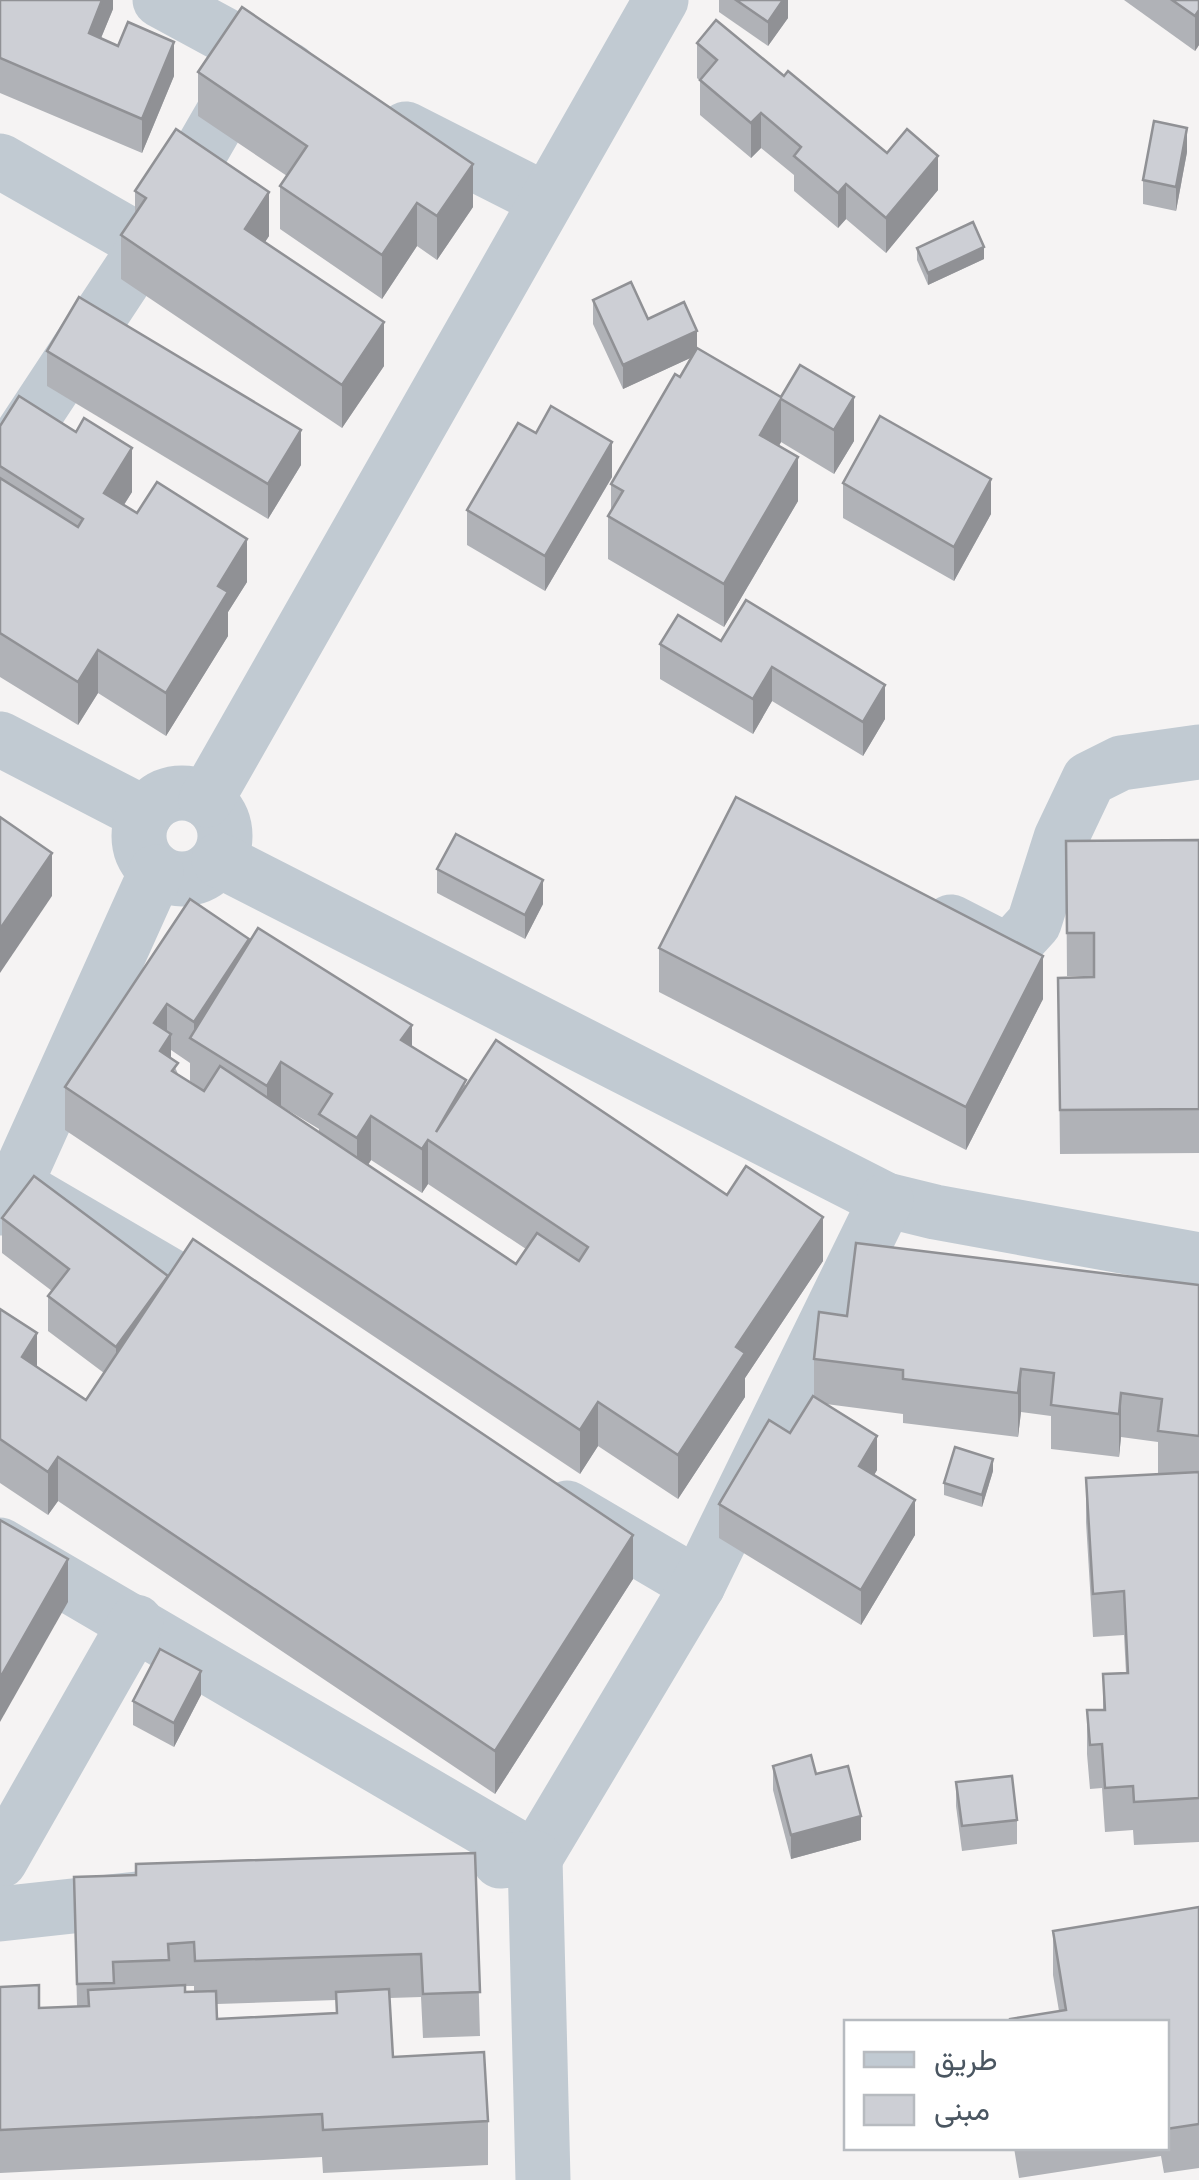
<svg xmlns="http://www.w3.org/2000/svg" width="1199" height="2180" font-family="'Titillium Web',Vazirmatn,sans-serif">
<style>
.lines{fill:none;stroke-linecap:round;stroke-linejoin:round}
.minor{stroke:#c1cad2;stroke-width:55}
.wall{fill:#b0b2b7;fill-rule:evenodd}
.shaded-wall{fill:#909195}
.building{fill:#cdcfd5;stroke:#909195;stroke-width:2.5}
</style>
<rect width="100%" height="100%" fill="#f5f3f3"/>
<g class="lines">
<!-- minor -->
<g class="minor">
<path d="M160 0 289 70"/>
<path d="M406 129 546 200"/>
<path d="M0 161 147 245"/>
<path d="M0 468 147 245 252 63"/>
<path d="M0 739 145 814"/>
<circle cx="182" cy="836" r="43"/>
<path d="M206 800 661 0"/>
<path d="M219 860 886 1200 935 1212 1199 1260"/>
<path d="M951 922 994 944 1013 946 1034 923 1061 838 1089 779 1121 763 1199 752"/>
<path d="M15 1185 234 1313"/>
<path d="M0 1208 15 1185 156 872"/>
<path d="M567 1508 698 1585"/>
<path d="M0 1545 535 1858 698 1585 886 1200"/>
<path d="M0 1861 136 1622"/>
<path d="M500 1861 535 1858 543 2180"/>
<path d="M0 1914 146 1898"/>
</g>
</g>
<!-- wall -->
<g class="wall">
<path d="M0 0H113V9L101 38 174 76 142 153 0 93Z"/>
<path d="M719 0H788V18L768 46 719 12Z"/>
<path d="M1124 0H1199V45L1195 51Z"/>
<path d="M697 43 784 76 938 190 886 253 846 219 838 228 794 191V175L761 148 751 158 700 115V81L697 78Z"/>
<path d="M198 72 473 207 437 260 417 246 382 299 280 229V186L287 176 198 116Z"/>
<path d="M1187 152 1176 211 1143 204V180Z"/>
<path d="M135 191 269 236 265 242 384 366 342 428 121 279V235L135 214Z"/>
<path d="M917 248 984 259 928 285 917 260Z"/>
<path d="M593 300 697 349 854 441 834 474 781 442 779 446 798 501 724 627 608 559V516L611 510V484L692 357 623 389 593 324Z"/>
<path d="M47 351 301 465 268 519 47 386Z"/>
<path d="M0 426 132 492 124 505 247 582 228 612V636L166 736 98 693 78 725 0 677Z"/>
<path d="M612 477 545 591 467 545V510Z"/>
<path d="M843 483 991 514 954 581 843 518Z"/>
<path d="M721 641 885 719 863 756 772 701 753 734 660 679V644Z"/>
<path d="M1199 840V1153L1060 1154 1058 978 1094 976H1067L1066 841Z"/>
<path d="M437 869 543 904 525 939 437 893Z"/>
<path d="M190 899 249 942 412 1047 466 1086 823 1261 745 1378V1397L678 1499 598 1446 580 1474 65 1130V1087ZM171 1050 190 1063V1081L204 1091 178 1074 171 1058ZM281 1106 319 1129V1132L281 1107ZM371 1160 422 1193 428 1184 526 1249 516 1264 368 1165Z"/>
<path d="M659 948 1043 999 966 1150 659 992Z"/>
<path d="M2 1218 168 1276 633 1579 495 1794 58 1501 48 1515 0 1483V1309L37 1367 86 1400 104 1373 48 1331V1296L52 1291 2 1253Z"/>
<path d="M1199 1285V1842L1134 1845 1133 1830 1105 1832 1102 1788 1090 1789 1087 1754V1710H1103V1674L1126 1673 1124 1635 1093 1637 1086 1522V1478L1158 1474V1442L1121 1437 1119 1457 1051 1449V1416L1021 1412 1018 1437 903 1423V1414L826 1404 877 1470 874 1475 915 1535 861 1625 719 1538V1504L790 1433 814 1397V1359L847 1316Z"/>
<path d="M993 1471 982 1507 944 1495V1483Z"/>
<path d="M201 1695 174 1747 133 1725V1701Z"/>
<path d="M773 1766 861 1840 791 1859 773 1790Z"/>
<path d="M956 1782 1017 1820V1844L962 1851 956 1806Z"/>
<path d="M475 1853 480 2036 423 2038 421 1997 390 1998 393 2057 488 2121V2165L323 2173 322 2157 0 2173V1987L39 2008 77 2006 74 1877 136 1875ZM185 1986H194V1992H185ZM336 2000V2013L217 2019V2004Z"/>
<path d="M1199 1907V2168L1164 2173 1161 2156 1019 2178 1014 2148H1166V2022L1059 2011 1053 1975V1931Z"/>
</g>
<!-- shaded-wall -->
<g class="shaded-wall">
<path d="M102 0H113V9L89 67V33Z"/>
<path d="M783 0H788V18L768 46V22Z"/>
<path d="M1199 10V45L1195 51V16Z"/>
<path d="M174 42V76L142 153V119Z"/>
<path d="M761 113V148L751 158V123Z"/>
<path d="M1187 128V152L1176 211V187Z"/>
<path d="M938 156V190L886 253V218Z"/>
<path d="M473 164V207L437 260V216Z"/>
<path d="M846 184V219L838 228V193Z"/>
<path d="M269 192V236L245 272V229Z"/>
<path d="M417 203V246L382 299V255Z"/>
<path d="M984 247V259L928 285V273Z"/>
<path d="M384 322V366L342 428V385Z"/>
<path d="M697 331V355L623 389V365Z"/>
<path d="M854 397V441L834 474V430Z"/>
<path d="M781 399V442L760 479V435Z"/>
<path d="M301 430V465L268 519V484Z"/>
<path d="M612 442V477L545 591V556Z"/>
<path d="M132 448V492L104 536V493Z"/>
<path d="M798 457V501L724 627V584Z"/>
<path d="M991 479V514L954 581V547Z"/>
<path d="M247 539V582L228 612V636L166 736V693L218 586Z"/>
<path d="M98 650V693L78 725V682Z"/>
<path d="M772 667V701L753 734V699Z"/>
<path d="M885 685V719L863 756V722Z"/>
<path d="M52 853V896L0 973V929Z"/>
<path d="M543 880V904L525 939V915Z"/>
<path d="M249 939V983L194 1041V1022Z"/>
<path d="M1043 956V999L966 1150V1107Z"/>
<path d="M167 1004V1041L171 1034V1078L160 1058 154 1023Z"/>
<path d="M412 1025V1068L401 1040Z"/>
<path d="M281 1062V1106L267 1130V1086Z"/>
<path d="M371 1116V1160L357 1182V1138Z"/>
<path d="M428 1140V1184L422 1193V1149Z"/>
<path d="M823 1217V1261L745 1378V1397L678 1499V1455L736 1347Z"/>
<path d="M169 1277 116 1382V1347Z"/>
<path d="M37 1333V1377L22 1357Z"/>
<path d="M1021 1369V1412L1018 1437V1393Z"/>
<path d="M1121 1393V1437L1119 1457V1414Z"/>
<path d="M598 1402V1446L580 1474V1430Z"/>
<path d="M877 1436V1470L859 1501V1466Z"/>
<path d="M58 1457V1501L48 1515V1472Z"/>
<path d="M993 1459V1471L982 1507V1495Z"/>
<path d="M915 1500V1535L861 1625V1590Z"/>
<path d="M633 1535V1579L495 1794V1751Z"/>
<path d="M68 1559V1602L0 1722V1678Z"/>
<path d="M201 1671V1695L174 1747V1723Z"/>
<path d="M861 1816V1840L791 1859V1835Z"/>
</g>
<!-- building -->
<g class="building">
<path d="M0 0H102L89 33 118 46 128 22 174 42 142 119 0 58Z"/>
<path d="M736 0H783L768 22Z"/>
<path d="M1172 0H1199V10L1195 16Z"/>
<path d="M242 7 473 164 437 216 417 203 382 255 280 186 307 146 198 72Z"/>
<path d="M716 20 784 76 788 71 887 153 907 129 938 156 886 218 846 184 838 193 794 156 801 147 761 113 751 123 700 80 717 60 697 43Z"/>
<path d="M1154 121 1187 128 1176 187 1143 180Z"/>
<path d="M176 129 269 192 245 229 384 322 342 385 121 235 146 198 135 191Z"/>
<path d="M973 222 984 247 928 273 917 248Z"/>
<path d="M631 282 648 319 684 302 697 331 623 365 593 300Z"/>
<path d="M79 297 301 430 268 484 47 351Z"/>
<path d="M697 348 781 397 800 365 854 397 834 430 781 399 760 435 798 457 724 584 608 516 623 491 611 484 675 374 680 377Z"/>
<path d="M19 396 76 432 84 418 132 448 104 493 137 513 157 482 247 539 218 586 228 592 166 693 98 650 78 682 0 633V478L78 527 83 519 0 466V426Z"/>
<path d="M551 406 612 442 545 556 467 510 518 423 536 433Z"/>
<path d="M880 416 991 479 954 547 843 483Z"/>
<path d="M746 600 885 685 863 722 772 667 753 699 660 644 678 615 721 641Z"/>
<path d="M736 797 1043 956 966 1107 659 948Z"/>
<path d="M0 817 52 853 0 929Z"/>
<path d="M456 834 543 880 525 915 437 869Z"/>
<path d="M1199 840V1109L1060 1110 1058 978 1094 977V933H1067L1066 841Z"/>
<path d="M190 899 249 939 194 1022 167 1004 154 1023 171 1034 160 1051 178 1063 172 1071 204 1091 220 1066 516 1264 537 1233 579 1261 588 1247 428 1140 422 1149 371 1116 357 1138 319 1114 332 1094 281 1062 267 1086 190 1038 258 928 412 1025 401 1040 466 1080 436 1132 496 1040 727 1195 746 1166 823 1217 736 1347 745 1353 678 1455 598 1402 580 1430 65 1087Z"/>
<path d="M34 1176 168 1276 116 1347 48 1296 69 1269 2 1218Z"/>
<path d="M193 1239 633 1535 495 1751 58 1457 48 1472 0 1439V1309L37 1333 22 1357 86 1400Z"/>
<path d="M856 1243 1199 1285V1436L1158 1431 1162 1399 1121 1393 1119 1414 1051 1405 1054 1373 1021 1369 1018 1393 903 1379V1370L814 1359 819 1312 847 1316Z"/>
<path d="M813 1396 877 1436 859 1466 915 1500 861 1590 719 1504 769 1420 790 1433Z"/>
<path d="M955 1447 993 1459 982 1495 944 1483Z"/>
<path d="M1199 1472V1798L1134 1802 1133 1786 1105 1788 1102 1744 1090 1745 1087 1710H1105L1103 1674 1128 1673 1124 1591 1093 1594 1086 1478Z"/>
<path d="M0 1520 68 1559 0 1678Z"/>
<path d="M160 1649 201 1671 174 1723 133 1701Z"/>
<path d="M811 1755 816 1774 848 1766 861 1816 791 1835 773 1766Z"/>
<path d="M1012 1776 1017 1820 962 1826 956 1782Z"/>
<path d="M475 1853 480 1992 423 1994 421 1954 195 1961 194 1942 168 1944 169 1960 113 1962 114 1983 77 1984 74 1877 136 1875V1864Z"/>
<path d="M1199 1907V2124L1166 2129V2022H1010V2019L1066 2010 1053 1931Z"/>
<path d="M39 1985V2008L89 2006 88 1990 185 1985V1992L216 1991 217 2019 337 2013 336 1992 389 1989 393 2057 484 2052 488 2121 323 2130 322 2114 0 2130V1987Z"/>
</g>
<!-- legend -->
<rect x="844" y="2020" width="325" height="130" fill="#ffffff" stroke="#b7bbc0" stroke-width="2.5"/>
<rect x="864" y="2052" width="50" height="15" fill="#c1cad2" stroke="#b7bbc0" stroke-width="2.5"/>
<text x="934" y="2070" font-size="30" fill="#4a5661">طريق</text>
<rect x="864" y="2095" width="50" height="30" fill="#cdcfd5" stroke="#b7bbc0" stroke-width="2.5"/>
<text x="934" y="2120" font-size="30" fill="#4a5661">مبنى</text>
</svg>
